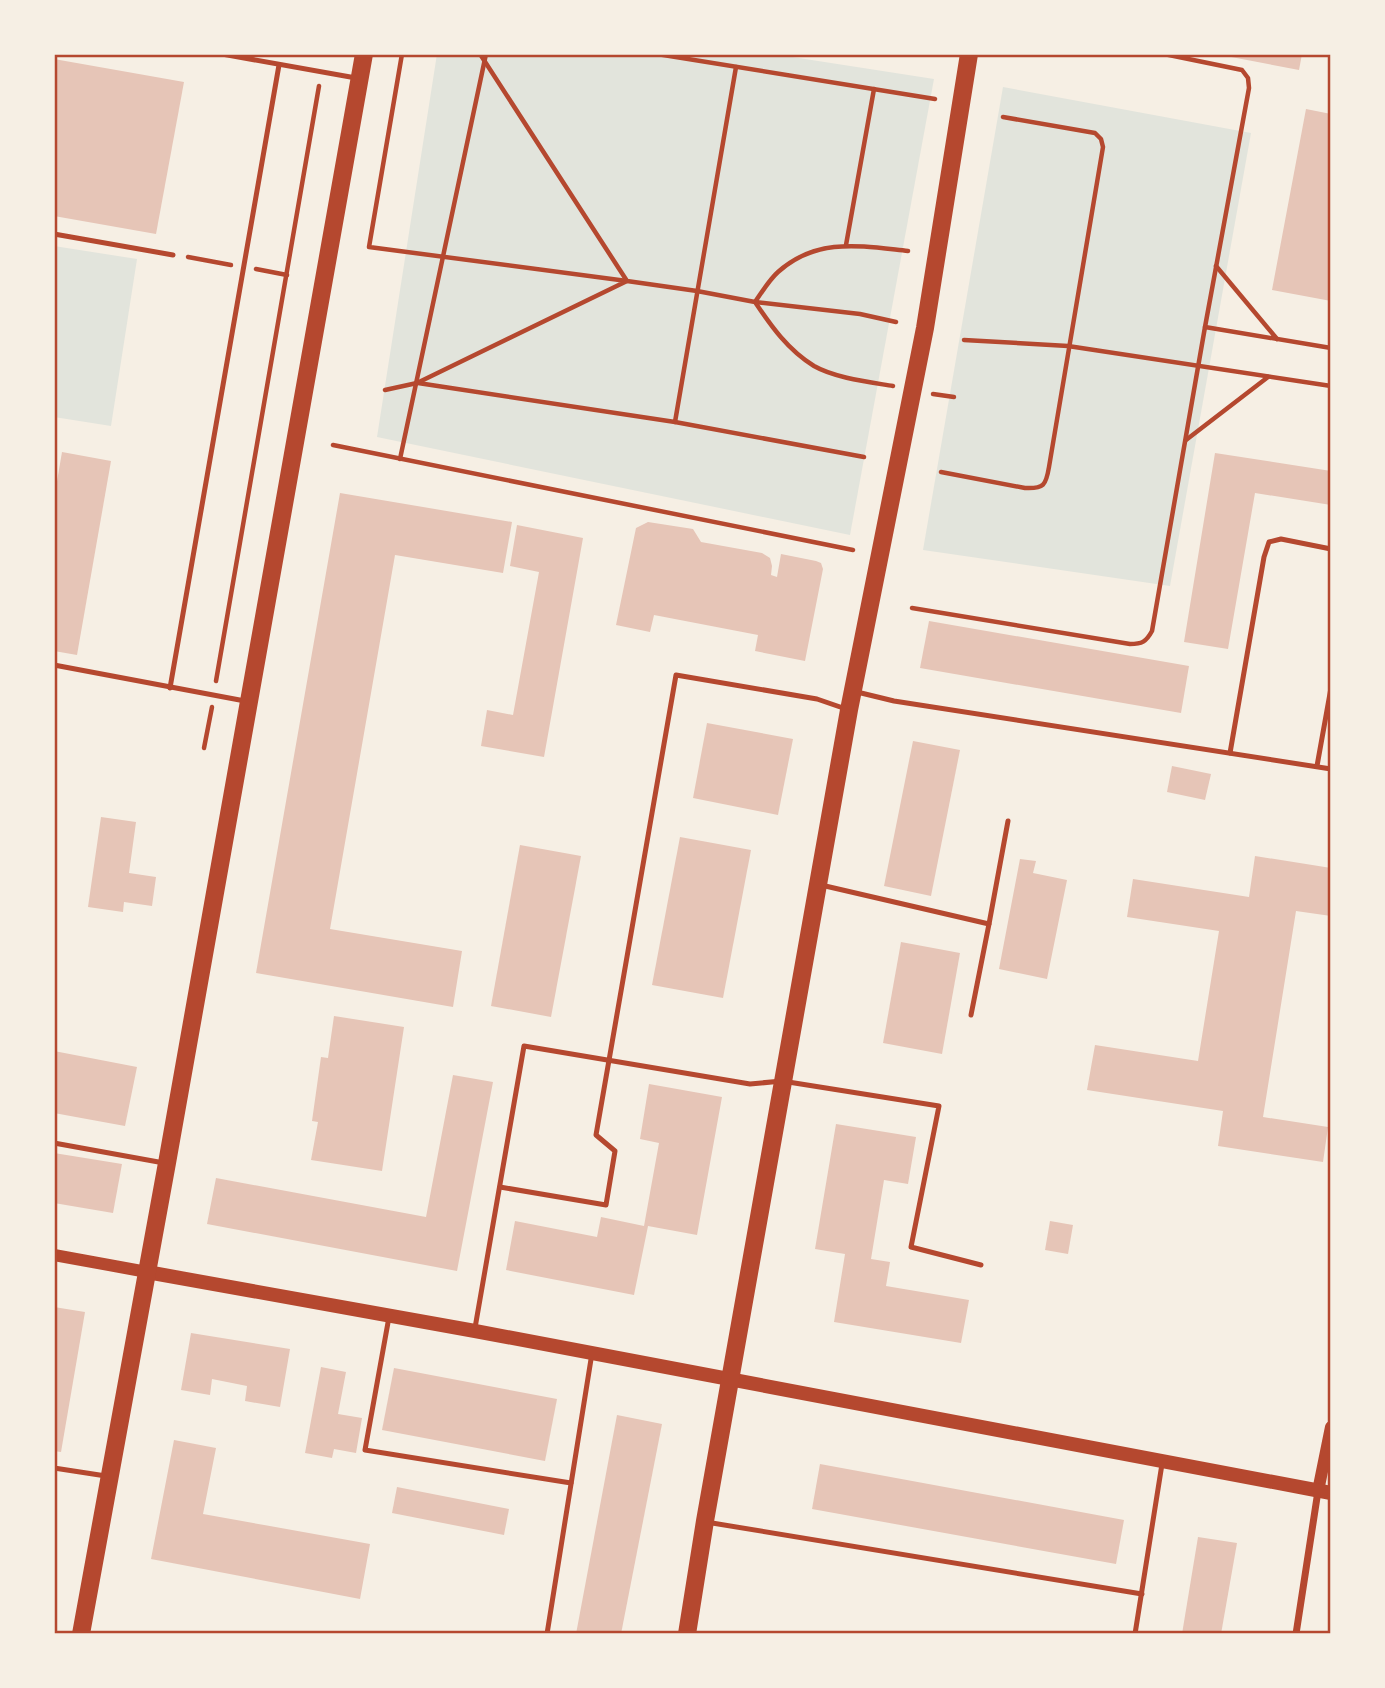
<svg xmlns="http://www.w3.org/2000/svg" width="1385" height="1688" font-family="'Nunito Sans',sans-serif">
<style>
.green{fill:#e2e4dc}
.building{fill:#e6c5b7}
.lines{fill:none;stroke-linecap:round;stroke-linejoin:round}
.path{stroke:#b5482f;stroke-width:4.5}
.service{stroke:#b5482f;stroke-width:5}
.minor{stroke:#b5482f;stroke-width:7}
.tertiary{stroke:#b5482f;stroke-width:12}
.secondary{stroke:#b5482f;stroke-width:14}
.primary{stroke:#b5482f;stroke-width:18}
.neatline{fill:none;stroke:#b5482f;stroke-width:2.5}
</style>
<rect width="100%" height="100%" fill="#f6efe4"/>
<!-- green -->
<g class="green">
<path d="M437 54H773L934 79 850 535 377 437Z"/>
<path d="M1003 87 1251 133 1170 586 923 550Z"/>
<path d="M54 246 137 259 111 426 54 417Z"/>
</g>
<!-- building -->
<g class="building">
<path d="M1226 54H1302L1299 70 1226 56Z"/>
<path d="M54 59 184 82 156 234 54 216Z"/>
<path d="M1306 109 1331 114 1329 260H1331V301L1272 290Z"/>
<path d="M62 452 111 461 77 655 54 651V499Z"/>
<path d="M1215 453 1331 471V505L1255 493 1228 649 1184 642Z"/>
<path d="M340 493 512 522 503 573 395 555 330 929 462 951 453 1007 256 973Z"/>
<path d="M648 522 693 529 701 542 762 553 770 558 772 566 771 575 777 577 781 554 816 561 821 563 823 569 805 661 755 651 758 635 654 615 650 632 616 625 636 528Z"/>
<path d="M517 525 583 538 544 757 481 746 487 710 513 715 539 572 510 566Z"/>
<path d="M929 621 1189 666 1181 713 920 668Z"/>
<path d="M707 723 793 739 778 815 693 798Z"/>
<path d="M913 741 960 750 931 896 884 886Z"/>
<path d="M1172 766 1211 774 1205 800 1167 792Z"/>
<path d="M101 817 136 822 129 873 156 877 152 906 124 902 123 912 88 907Z"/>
<path d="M680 837 751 850 723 998 652 985Z"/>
<path d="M520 845 581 856 551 1017 491 1006Z"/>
<path d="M1255 856 1331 868V916L1296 911 1263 1117 1328 1127 1323 1162 1218 1146 1223 1111 1087 1090 1095 1045 1198 1061 1219 931 1127 917 1133 879 1249 897Z"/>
<path d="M1020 859 1036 861 1033 873 1067 880 1047 979 999 969Z"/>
<path d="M901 942 960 953 942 1054 883 1043Z"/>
<path d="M334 1016 404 1027 382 1171 311 1160 318 1122 312 1121 321 1057 328 1058Z"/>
<path d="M54 1051 137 1067 125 1126 54 1113Z"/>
<path d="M453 1075 493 1082 457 1271 207 1224 216 1178 426 1217Z"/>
<path d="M649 1084 722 1097 697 1235 648 1226 634 1295 506 1270 515 1221 597 1237 601 1217 644 1226 659 1143 640 1139Z"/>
<path d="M836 1124 916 1137 908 1184 884 1180 871 1259 890 1262 886 1286 969 1300 961 1343 834 1322 845 1254 815 1249Z"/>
<path d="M54 1153 122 1164 113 1213 54 1203Z"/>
<path d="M1050 1221 1073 1225 1068 1254 1045 1250Z"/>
<path d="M54 1307 85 1312 61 1452 54 1451Z"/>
<path d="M191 1333 290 1349 280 1407 245 1401 247 1386 212 1379 210 1395 181 1390Z"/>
<path d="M321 1367 346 1372 338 1414 362 1418 356 1453 334 1449 332 1458 305 1453Z"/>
<path d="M394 1368 557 1399 545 1461 382 1430Z"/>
<path d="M617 1415 662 1424 621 1634H576Z"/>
<path d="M174 1440 216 1448 203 1514 370 1544 360 1599 151 1559Z"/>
<path d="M820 1464 1124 1520 1116 1564 812 1509Z"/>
<path d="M397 1487 509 1509 504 1535 392 1513Z"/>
<path d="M1198 1537 1237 1543 1221 1634H1182Z"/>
</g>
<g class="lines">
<!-- path -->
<g class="path">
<path d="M480 54 627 281 697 291 755 302C771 326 788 350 814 366 835 378 869 382 893 386"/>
<path d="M657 54 935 99"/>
<path d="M846 245 874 89"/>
<path d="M188 257 231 265"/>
<path d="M1216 266 1277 339"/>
<path d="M256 269 287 275"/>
<path d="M896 322 860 314 755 302C762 292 769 280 778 272 817 237 861 246 908 251"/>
<path d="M1205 327 1331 348"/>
<path d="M964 340 1068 346 1331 386"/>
<path d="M418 383 675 422 864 457"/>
<path d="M385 390 417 383 627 281 369 247 402 54"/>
<path d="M933 394 954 397"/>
<path d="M675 422 736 67"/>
<path d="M1186 440 1268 377"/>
<path d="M333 445 853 550"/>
<path d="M400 459 486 54"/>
<path d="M941 472 1025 488C1044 489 1046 485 1049 467L1103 147 1101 139 1095 133 1003 117"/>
<path d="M912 608 1130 644C1142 644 1146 642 1152 631L1205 327 1249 88 1248 78 1242 70 1164 54"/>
<path d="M216 681 319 86"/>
<path d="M204 748 212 707"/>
</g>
<!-- service -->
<g class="service">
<path d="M222 54 356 78"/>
<path d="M54 234 173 255"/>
<path d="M54 665 245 701"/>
<path d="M170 688 279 65"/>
<path d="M857 692 894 701 1331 769"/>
<path d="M1230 753 1264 557 1269 542 1281 539 1331 549"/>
<path d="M1317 766 1331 688"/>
<path d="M821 885 989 924 971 1015"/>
<path d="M989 924 1008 821"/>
<path d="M54 1143 164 1163"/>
<path d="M500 1187 606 1205 615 1151 596 1135 676 675 817 699 846 709"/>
<path d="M389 1317 365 1450 571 1483"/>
<path d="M475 1328 524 1046 750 1084 782 1081 939 1106 911 1247 981 1265"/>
<path d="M54 1468 106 1476"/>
<path d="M706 1522 1142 1594"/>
<path d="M547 1634 592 1353"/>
<path d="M1135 1634 1162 1464"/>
</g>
<!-- minor -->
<path class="minor" d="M1296 1634 1318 1491"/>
<!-- tertiary -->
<g class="tertiary">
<path d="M54 1255 147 1272"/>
<path d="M1318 1491 1331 1427"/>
</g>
<!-- secondary -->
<path class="secondary" d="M147 1272 475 1331 1331 1493"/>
<!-- primary -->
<g class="primary">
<path d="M81 1634 167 1163 364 54"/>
<path d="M687 1634 705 1521 849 710 925 328 969 54"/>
</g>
</g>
<!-- border -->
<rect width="1385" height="1688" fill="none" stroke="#f6efe4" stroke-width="112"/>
<rect x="56" y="56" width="1273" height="1576" class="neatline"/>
</svg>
